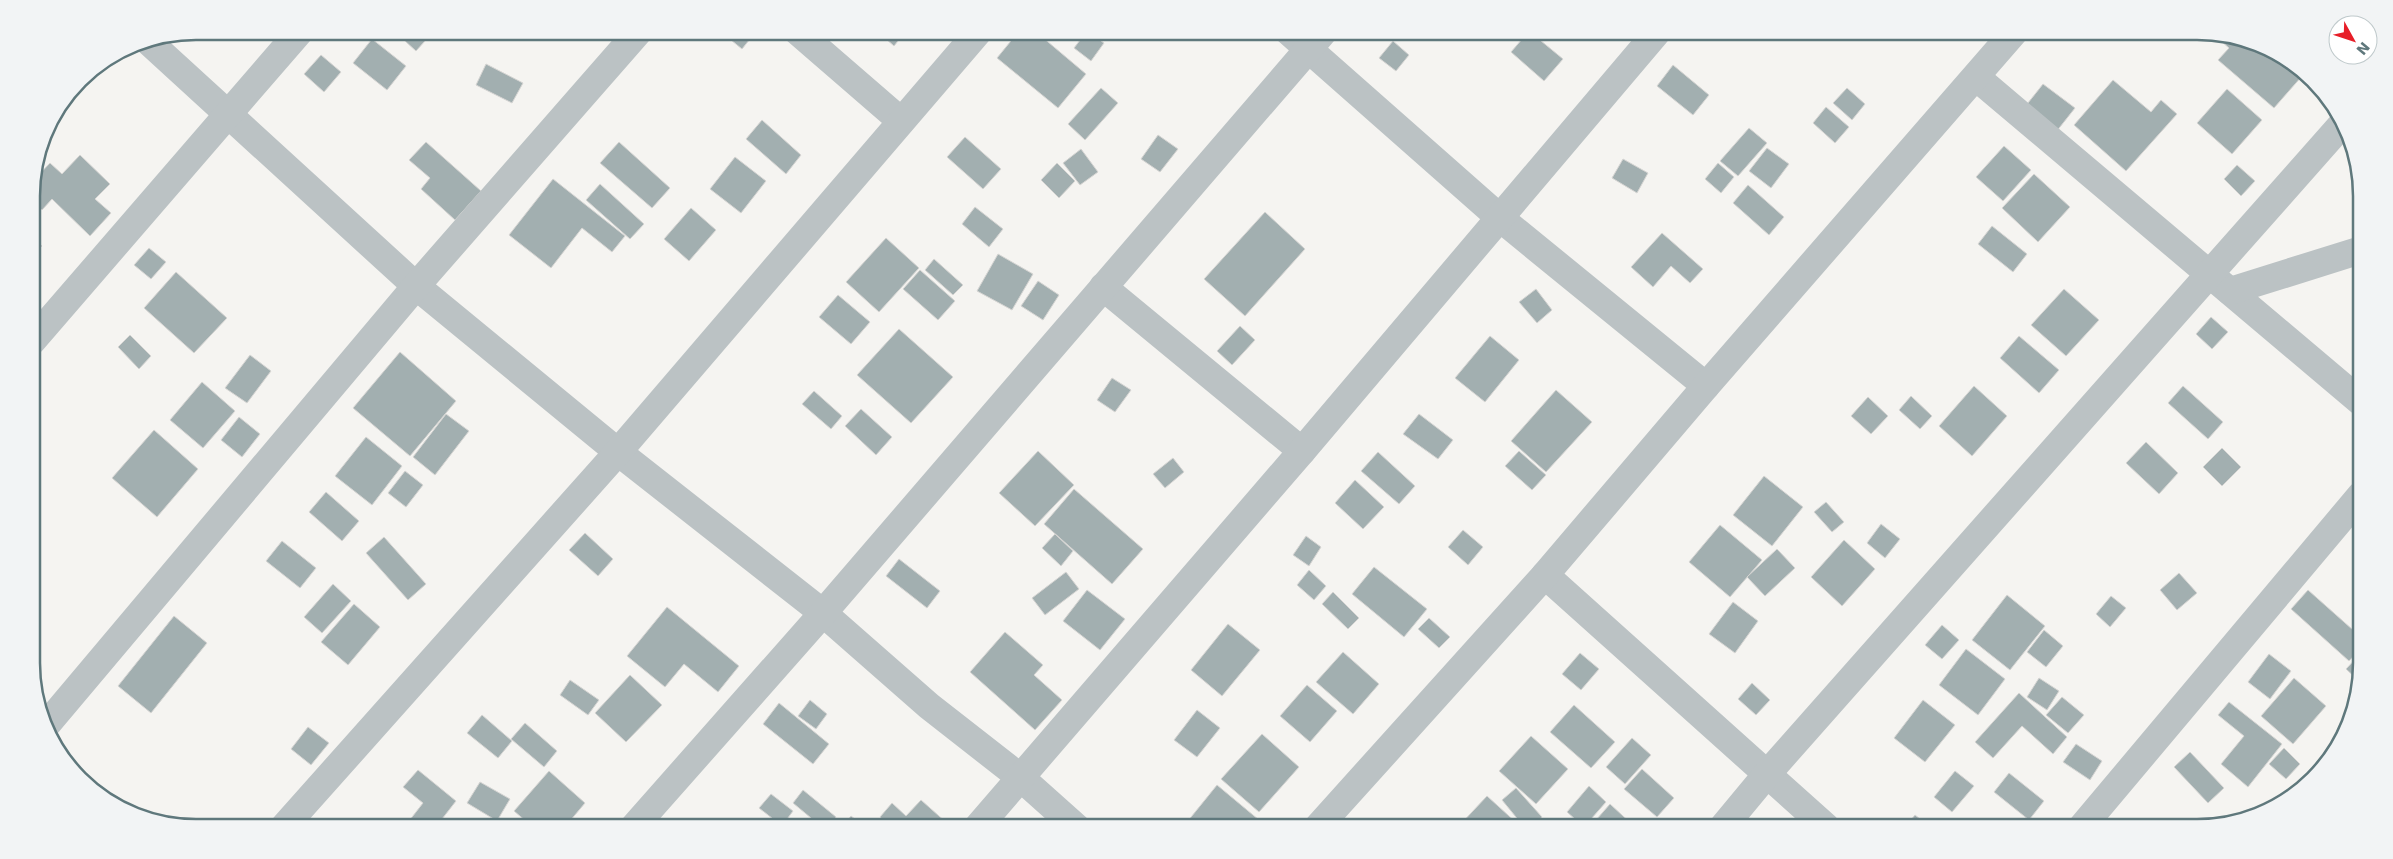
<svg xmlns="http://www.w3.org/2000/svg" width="2393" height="859" font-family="'DejaVu Sans',sans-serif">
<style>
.building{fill:#a2afb0;stroke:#d6d5d3}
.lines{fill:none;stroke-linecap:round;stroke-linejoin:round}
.minor{stroke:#bbc2c4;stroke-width:28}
.rim{fill:none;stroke:#5f787c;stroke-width:2.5}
</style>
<rect width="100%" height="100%" fill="#f5f4f1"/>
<!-- building -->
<g class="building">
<path d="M394 31H434L416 51Z"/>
<path d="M720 31H741L750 39 742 49Z"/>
<path d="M877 31H906L894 46Z"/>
<path d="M1019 31H1035L1086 74 1058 108 997 58Z"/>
<path d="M1087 31 1104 43 1091 61 1074 48Z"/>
<path d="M1529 31 1563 59 1544 81 1511 52Z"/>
<path d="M2213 34 2250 40 2303 75 2274 108 2218 60 2229 48Z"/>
<path d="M372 39 406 66 387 90 353 63Z"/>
<path d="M1393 41 1409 55 1396 71 1379 58Z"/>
<path d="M321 55 341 72 324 92 304 74Z"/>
<path d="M486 64 523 83 512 103 476 85Z"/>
<path d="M1673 65 1709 95 1693 115 1657 86Z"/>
<path d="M2113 80 2151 112 2161 100 2177 114 2126 171 2074 125Z"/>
<path d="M2043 84 2075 108 2056 132 2024 108Z"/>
<path d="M1101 88 1118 103 1085 140 1068 124Z"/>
<path d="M1847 88 1865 104 1852 120 1833 103Z"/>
<path d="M2227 89 2262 120 2232 154 2197 123Z"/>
<path d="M1826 107 1849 127 1835 143 1813 123Z"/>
<path d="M762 120 801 155 786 174 746 139Z"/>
<path d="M1749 128 1767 143 1738 176 1720 161Z"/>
<path d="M1158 135 1178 149 1160 172 1141 159Z"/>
<path d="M965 137 1001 169 983 189 947 157Z"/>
<path d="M426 142 481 191 455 220 421 189 430 178 409 160Z"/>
<path d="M619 142 670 188 652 208 600 163Z"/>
<path d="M2004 146 2031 170 2003 201 1976 177Z"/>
<path d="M1767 148 1789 164 1771 188 1749 171Z"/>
<path d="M1081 149 1098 172 1080 185 1063 163Z"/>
<path d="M80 155 110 184 95 199 111 213 90 236 52 199 42 210 32 200V182L50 163 62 174Z"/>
<path d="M735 157 766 181 741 213 710 189Z"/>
<path d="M1623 159 1648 173 1637 193 1612 178Z"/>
<path d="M1057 163 1075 181 1059 198 1041 180Z"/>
<path d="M1718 163 1734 177 1721 193 1705 179Z"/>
<path d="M2237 165 2255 181 2241 196 2224 179Z"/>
<path d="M2034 174 2070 207 2038 242 2002 208Z"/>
<path d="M553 179 625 236 612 252 582 228 551 268 509 235Z"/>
<path d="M600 184 644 224 630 239 586 200Z"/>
<path d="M1748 185 1784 217 1769 235 1733 203Z"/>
<path d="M975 207 1003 229 989 247 962 224Z"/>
<path d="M691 208 716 230 689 261 664 239Z"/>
<path d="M1265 212 1305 249 1245 316 1204 279Z"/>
<path d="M1992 226 2027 254 2013 272 1978 244Z"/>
<path d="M1662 233 1703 269 1690 283 1671 266 1653 287 1631 267Z"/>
<path d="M32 237 42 246 32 256Z"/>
<path d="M886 238 919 268 879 312 846 282Z"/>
<path d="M149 248 166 262 151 279 134 265Z"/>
<path d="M998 254 1033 274 1012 310 977 291Z"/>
<path d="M934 259 963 285 953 295 925 270Z"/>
<path d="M920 270 955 301 938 320 903 289Z"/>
<path d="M176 272 227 318 194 353 144 308Z"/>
<path d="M1038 281 1059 295 1043 320 1021 306Z"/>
<path d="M1536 289 1552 310 1537 323 1519 302Z"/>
<path d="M2064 289 2099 320 2066 356 2031 325Z"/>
<path d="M838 295 870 322 851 344 819 317Z"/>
<path d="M2211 317 2228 332 2212 349 2196 334Z"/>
<path d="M1240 326 1255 340 1232 365 1217 351Z"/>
<path d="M899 329 953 377 911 423 857 375Z"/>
<path d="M130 335 151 356 139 369 118 347Z"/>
<path d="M1490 336 1519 360 1485 402 1455 378Z"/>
<path d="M2019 336 2059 370 2039 393 2000 358Z"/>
<path d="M400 352 456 401 410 456 353 408Z"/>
<path d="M250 355 271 371 247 403 225 388Z"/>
<path d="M1112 378 1131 390 1115 412 1097 400Z"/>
<path d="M202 382 235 411 203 448 170 420Z"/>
<path d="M1974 386 2007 416 1972 456 1939 426Z"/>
<path d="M2183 386 2223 422 2208 439 2168 403Z"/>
<path d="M1556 390 1592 422 1546 472 1511 441Z"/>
<path d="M814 391 842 416 831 429 802 404Z"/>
<path d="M1911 396 1932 416 1920 429 1899 410Z"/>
<path d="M1868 397 1888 416 1871 434 1851 416Z"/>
<path d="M861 409 892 437 876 455 845 426Z"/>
<path d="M446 414 469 431 435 475 413 457Z"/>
<path d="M1419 414 1453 440 1438 459 1403 434Z"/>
<path d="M239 417 260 434 242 457 221 440Z"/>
<path d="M154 430 198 469 157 517 112 478Z"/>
<path d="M366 437 402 466 372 505 335 476Z"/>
<path d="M2146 442 2178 473 2159 494 2126 463Z"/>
<path d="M2222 448 2241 467 2222 486 2203 467Z"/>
<path d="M1038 451 1074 485 1035 526 999 493Z"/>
<path d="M1519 451 1546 475 1532 490 1505 466Z"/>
<path d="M1378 452 1415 486 1399 504 1361 471Z"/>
<path d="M1173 458 1184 472 1165 488 1153 474Z"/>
<path d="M405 471 423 485 406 507 388 493Z"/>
<path d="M1764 476 1803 507 1772 546 1733 515Z"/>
<path d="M1355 480 1384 507 1363 529 1335 503Z"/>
<path d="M1074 489 1143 549 1112 584 1044 524Z"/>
<path d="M326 492 359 521 342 541 309 512Z"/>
<path d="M1826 502 1844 522 1832 532 1814 512Z"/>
<path d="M1881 524 1900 539 1885 558 1867 543Z"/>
<path d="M1720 525 1762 560 1730 597 1689 562Z"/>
<path d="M1463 530 1483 547 1468 565 1448 547Z"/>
<path d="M585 533 613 559 598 576 569 550Z"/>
<path d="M1055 534 1073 551 1061 566 1042 548Z"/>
<path d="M1306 536 1321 547 1309 566 1293 555Z"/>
<path d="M384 537 426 584 408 600 366 553Z"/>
<path d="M1844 540 1875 569 1842 606 1811 577Z"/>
<path d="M282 541 316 568 300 588 266 561Z"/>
<path d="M1777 549 1795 568 1765 596 1747 577Z"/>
<path d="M899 559 940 591 927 608 886 576Z"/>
<path d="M1374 567 1427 609 1404 637 1352 594Z"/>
<path d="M1309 570 1326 586 1314 600 1297 585Z"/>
<path d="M1066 572 1079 589 1045 615 1032 598Z"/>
<path d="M2179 573 2197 593 2177 610 2160 590Z"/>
<path d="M333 584 351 601 322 633 304 617Z"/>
<path d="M1087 590 1125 619 1100 650 1063 621Z"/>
<path d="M2308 590 2362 638V647L2349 661 2291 609Z"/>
<path d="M1333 592 1359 618 1348 629 1322 604Z"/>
<path d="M2007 595 2045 626 2010 670 1972 640Z"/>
<path d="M2111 596 2126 608 2110 627 2096 614Z"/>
<path d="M1733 602 1758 621 1735 653 1709 634Z"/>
<path d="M354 604 380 627 348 665 321 642Z"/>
<path d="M667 607 739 666 718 692 684 664 665 687 627 656Z"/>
<path d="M174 616 207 643 151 713 118 686Z"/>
<path d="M1429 618 1450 637 1439 648 1418 629Z"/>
<path d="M1228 624 1260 650 1222 696 1191 670Z"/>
<path d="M1942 625 1959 640 1942 659 1925 645Z"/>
<path d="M2044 630 2063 646 2046 667 2027 652Z"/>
<path d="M1005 632 1043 665 1034 675 1062 700 1035 730 970 672Z"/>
<path d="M1966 649 2005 679 1978 715 1939 685Z"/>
<path d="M1343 652 1379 684 1353 714 1316 682Z"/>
<path d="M2362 652V663L2359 681 2346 669Z"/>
<path d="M1580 653 1599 669 1581 690 1562 674Z"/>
<path d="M2269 654 2291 671 2270 699 2248 682Z"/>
<path d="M630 675 662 705 626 742 595 713Z"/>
<path d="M2039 678 2059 691 2047 710 2027 697Z"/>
<path d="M2294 678 2326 706 2293 744 2261 716Z"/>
<path d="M570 680 599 700 588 715 560 695Z"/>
<path d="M1752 683 1770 700 1756 715 1738 699Z"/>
<path d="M1307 685 1337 711 1310 742 1280 716Z"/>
<path d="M2019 693 2067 737 2053 754 2022 726 1993 758 1975 742Z"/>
<path d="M2062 697 2084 715 2068 733 2046 715Z"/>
<path d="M810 700 827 714 816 729 798 716Z"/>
<path d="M1923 700 1955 725 1925 762 1894 738Z"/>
<path d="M2229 702 2282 744 2248 787 2221 764 2244 736 2218 715Z"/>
<path d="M779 703 829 744 813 764 763 724Z"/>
<path d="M1574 705 1615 742 1591 768 1550 732Z"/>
<path d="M1197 710 1220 728 1197 757 1174 740Z"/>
<path d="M482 715 512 741 498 758 467 733Z"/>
<path d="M525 723 557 751 544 767 511 739Z"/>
<path d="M308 727 329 743 311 765 291 749Z"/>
<path d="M1262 734 1299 767 1259 812 1221 779Z"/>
<path d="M1531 736 1568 769 1536 804 1499 771Z"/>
<path d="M1632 738 1651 755 1625 784 1606 767Z"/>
<path d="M2076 744 2102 761 2090 780 2063 762Z"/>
<path d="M2284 748 2300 764 2286 779 2269 764Z"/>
<path d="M2190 752 2224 788 2208 803 2174 767Z"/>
<path d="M1642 769 1674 798 1657 817 1624 789Z"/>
<path d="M418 770 456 801 435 828H417L409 821 423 803 403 787Z"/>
<path d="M549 771 585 803 564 828H534L514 811Z"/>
<path d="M1955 771 1974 786 1952 812 1934 797Z"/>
<path d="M2009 773 2044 801 2029 820 1994 792Z"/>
<path d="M480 782 510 799 497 821 467 803Z"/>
<path d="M1217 785 1259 820 1253 828 1183 827Z"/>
<path d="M1589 786 1606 802 1584 827 1567 812Z"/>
<path d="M1516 788 1542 817 1530 828H1525L1502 800Z"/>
<path d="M803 790 836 817 828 828H823L793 803Z"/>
<path d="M771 794 793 811 782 826 759 808Z"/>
<path d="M1487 796 1520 826 1519 828H1457Z"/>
<path d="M921 800 948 824 945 828H892L880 817 892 803 906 816Z"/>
<path d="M1610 804 1636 828H1589Z"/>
<path d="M1915 815 1930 827H1905Z"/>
<path d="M851 816 866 828H841Z"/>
</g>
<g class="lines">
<!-- minor -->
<g class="minor">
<path d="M797 31 901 121"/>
<path d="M1288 31 1500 218 1706 386"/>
<path d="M148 41 416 286 618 452 823 613 929 706 1021 778 1077 828"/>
<path d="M1976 77 2361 402"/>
<path d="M1103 287 1302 451"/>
<path d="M2230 291 2361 250"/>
<path d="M32 341 300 31"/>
<path d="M1545 575 1826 827"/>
<path d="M48 723 416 286 639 31"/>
<path d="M1723 827 1767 774 2344 122"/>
<path d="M2082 827 2361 495"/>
<path d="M283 828 618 452 979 31"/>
<path d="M633 828 823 613 1324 31"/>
<path d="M977 828 1302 451 1658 31"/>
<path d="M1317 828 1545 575 1706 386 2015 31"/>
</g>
</g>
<!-- crop -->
<path d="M0 0H2393V859H0ZM196 40H2197A156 156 0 0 1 2353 196V663A156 156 0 0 1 2197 819H196A156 156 0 0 1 40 663V196A156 156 0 0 1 196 40Z" fill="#f2f4f5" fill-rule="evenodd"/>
<path class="rim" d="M196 40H2197A156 156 0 0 1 2353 196V663A156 156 0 0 1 2197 819H196A156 156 0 0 1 40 663V196A156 156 0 0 1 196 40Z"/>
<!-- north arrow -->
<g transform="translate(2353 40) rotate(130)"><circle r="24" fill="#ffffff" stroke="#bfc9cb"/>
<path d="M0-4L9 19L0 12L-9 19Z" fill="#e71e28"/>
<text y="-8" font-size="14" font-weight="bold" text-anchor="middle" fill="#5f787c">N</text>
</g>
</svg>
